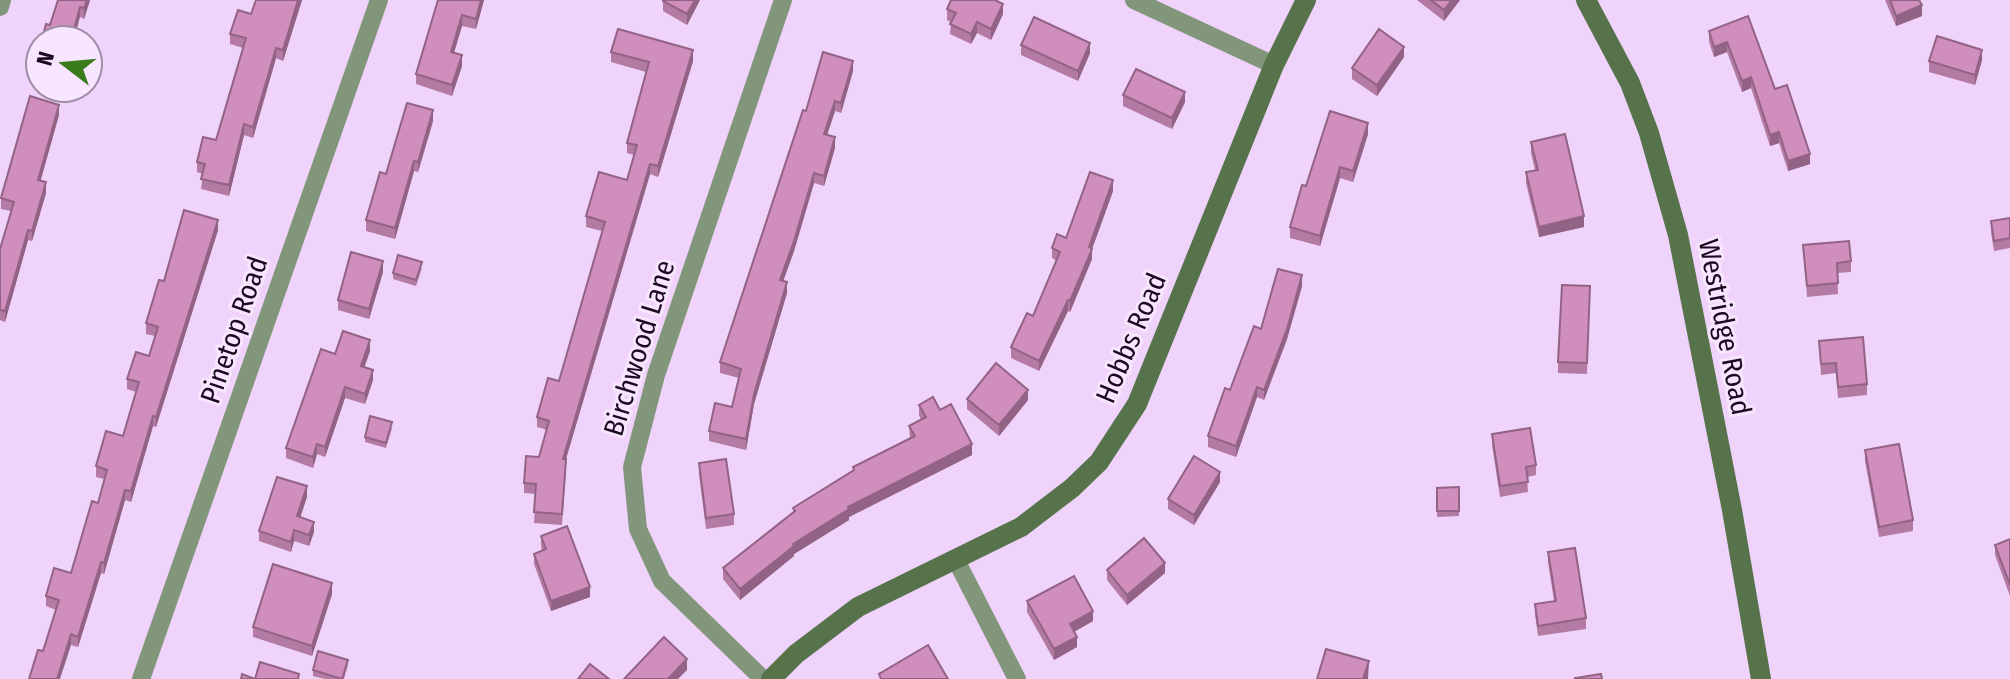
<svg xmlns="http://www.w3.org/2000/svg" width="2010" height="679" font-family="'Fira Sans Condensed',sans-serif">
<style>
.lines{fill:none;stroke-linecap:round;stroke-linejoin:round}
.street{stroke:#82967b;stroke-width:18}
.secondary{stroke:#56734c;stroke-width:20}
.wall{fill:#b37aa3}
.shaded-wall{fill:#926384}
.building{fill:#d08ebd;stroke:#926384;stroke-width:2}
.labels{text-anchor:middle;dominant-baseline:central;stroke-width:6;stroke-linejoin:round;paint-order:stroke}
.street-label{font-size:28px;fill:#1a091f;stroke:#f8e5ff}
</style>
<rect width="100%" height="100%" fill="#f0d3fa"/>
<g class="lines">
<!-- street -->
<g class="street">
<path d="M1134 0 1274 65"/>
<path d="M0 7 2 0"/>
<path d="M956 560 1017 679"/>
<path d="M141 679 379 0"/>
<path d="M763 679 662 581 638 529 632 467 656 375 783 0"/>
</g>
<!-- secondary -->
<g class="secondary">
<path d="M1586 0 1630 83 1649 133 1678 235 1732 510 1761 679"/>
<path d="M771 679 796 654 858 607 1021 527 1072 488 1099 462 1137 404 1274 65 1306 0"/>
</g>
</g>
<!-- wall -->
<g class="wall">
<path d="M90 0 84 19 80 17 50 25Z"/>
<path d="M302 0 283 61 276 58 253 138 244 135 229 196 201 189 203 174 197 172V162L216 140 243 48 230 44V34L251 14Z"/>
<path d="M438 0H484L476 29 462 26 454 53 462 66 452 96 416 84V74Z"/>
<path d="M700 0 687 25 663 11V1Z"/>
<path d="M1417 0H1460L1444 21Z"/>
<path d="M1885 0H1919L1922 16 1896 26Z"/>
<path d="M947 9 1003 14 991 40 977 33 971 44 950 34 951 22 947 20Z"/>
<path d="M1748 16 1775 89 1810 164 1788 171 1779 143 1770 146 1751 88 1742 92 1727 52 1714 57 1709 42V31Z"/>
<path d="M1021 45 1090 53 1078 81 1021 55Z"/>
<path d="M40 47V69L37 68V57Z"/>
<path d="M611 52 693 61 658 177 650 174 566 459V470L562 525 534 523 536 494 524 493V483L539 457 547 430 537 427V417L559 381 602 231 586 227V216L627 180 634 155 627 153V143L646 72 611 62Z"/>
<path d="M1404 57 1377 96 1352 79V68Z"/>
<path d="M1982 60 1975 85 1929 72V61Z"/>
<path d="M853 71 841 113 835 111 827 135 835 148 824 186 814 183 794 251 783 281 787 293 754 404 746 450 709 441V431L732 407 739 378 720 373V362L806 111Z"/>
<path d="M1123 95 1185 102 1172 129 1123 106Z"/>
<path d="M59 115 40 181 46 193 32 241 28 240 5 322 0 320V249L11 211 1 209V198Z"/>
<path d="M433 121 418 172 414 171 395 239 366 231V220L386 174Z"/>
<path d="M1368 134 1353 182 1340 178 1320 246 1290 238V227L1306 186Z"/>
<path d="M1531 142 1584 227 1539 237 1526 183V172L1535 170 1531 153Z"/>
<path d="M1113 191 1092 249V259L1070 312 1068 311 1039 371 1011 358V347L1033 316 1057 261 1052 258V248L1066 238Z"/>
<path d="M2010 218V248L1994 251 1991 232V221Z"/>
<path d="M218 230 156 427 153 426 131 502 125 500 104 574 101 573 78 647 71 645 43 651 56 610 46 606V596L71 573 98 503 104 479 96 477V466L123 436 136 392 127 389V379L149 356 155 336 146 334V323L164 281Z"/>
<path d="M1803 245 1851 261V272L1837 273 1838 294 1807 297Z"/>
<path d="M422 268 416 286 393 279V273Z"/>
<path d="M383 272 369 319 338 310V300Z"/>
<path d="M1302 286 1287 339 1264 400 1257 397 1236 457 1208 447V436L1261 329Z"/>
<path d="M1590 286 1587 374 1558 373V362Z"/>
<path d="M1819 341 1867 384V395L1838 398 1836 373 1821 375Z"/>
<path d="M370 351 364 367 373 380 365 404 345 398 325 457 317 454 313 468 286 458V448L335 354Z"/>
<path d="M967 399 1028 400 999 436 967 409Z"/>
<path d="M919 405 940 410 972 455 849 517V520L794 554V556L740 600 723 579V568L793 512V508L853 471V467L910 438 909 426 921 420 919 415Z"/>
<path d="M392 428 386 448 365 442V437Z"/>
<path d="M1492 434 1536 465V475L1527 477 1528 492 1500 497 1492 445Z"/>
<path d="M1865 450 1913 520V531L1879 537 1865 461Z"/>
<path d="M699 463 734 514V525L706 529 699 474Z"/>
<path d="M1220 482 1194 525 1168 509V499Z"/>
<path d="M1459 487V516L1437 517V488Z"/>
<path d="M307 497 300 517 314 532 309 546 294 541 291 552 259 541V531Z"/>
<path d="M541 536 590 597 551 611 534 564V554L542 551 541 546Z"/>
<path d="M2010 539V596L1995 555V545Z"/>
<path d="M1548 552 1586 618V629L1538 636 1535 614V604L1554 601 1548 562Z"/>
<path d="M1107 570 1165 573 1127 605 1107 580Z"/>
<path d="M332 594 312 656 253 637V627Z"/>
<path d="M1027 601 1093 621 1074 632 1077 647 1054 660 1027 612Z"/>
<path d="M348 665 344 679H325L313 676V670Z"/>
</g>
<!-- shaded-wall -->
<g class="shaded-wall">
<path d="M87 0H90L84 19V8Z"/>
<path d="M298 0H302L283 61V50Z"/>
<path d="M481 0H484L476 29V19Z"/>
<path d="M695 0H700L687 25V14Z"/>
<path d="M1452 0H1460L1444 21V10Z"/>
<path d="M1003 4V14L991 40V29Z"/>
<path d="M1922 5V16L1896 26V16Z"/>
<path d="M80 7V17L74 40H71Z"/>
<path d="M462 15V26L451 62V52Z"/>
<path d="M977 22V33L971 44V34Z"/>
<path d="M1727 42V52L1714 57V47Z"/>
<path d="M1090 43V53L1078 81V71Z"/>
<path d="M1404 47V57L1377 96V85Z"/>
<path d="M276 48V58L253 138V127Z"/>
<path d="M693 50V61L658 177V166Z"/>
<path d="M1982 50V60L1975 85V75Z"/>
<path d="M462 55V66L452 96V85Z"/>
<path d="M853 61V71L841 113V103Z"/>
<path d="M1751 77V88L1742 92V81Z"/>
<path d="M1185 92V102L1172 129V118Z"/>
<path d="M835 101V111L824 144V134Z"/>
<path d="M59 105V115L38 190V180Z"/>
<path d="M433 110V121L418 172V162Z"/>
<path d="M1368 123V134L1353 182V171Z"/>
<path d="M244 124V135L229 196V185Z"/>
<path d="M1779 132V143L1770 146V135Z"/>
<path d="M835 137V148L824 186V176Z"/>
<path d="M1810 154V164L1788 171V161Z"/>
<path d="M414 161V171L395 239V228Z"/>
<path d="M650 164V174L563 469V459Z"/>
<path d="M1340 167V178L1320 246V236Z"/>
<path d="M814 173V183L794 251 780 290V280Z"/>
<path d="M1113 180V191L1092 249V259L1070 312V301Z"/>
<path d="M46 182V193L32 241V231Z"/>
<path d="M1584 216V227L1539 237V227Z"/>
<path d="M218 220V230L156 427V417Z"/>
<path d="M28 230V240L5 322V311Z"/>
<path d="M383 261V272L369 319V309Z"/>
<path d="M1302 275V286L1287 339 1264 400V390Z"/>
<path d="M787 282V293L754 404 746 450V439L754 394Z"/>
<path d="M1068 300V311L1039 371V361Z"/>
<path d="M370 340V351L361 377V366Z"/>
<path d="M373 370V380L365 404V394Z"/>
<path d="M345 387V398L325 457V447Z"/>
<path d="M1257 387V397L1236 457V446Z"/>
<path d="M1028 390V400L999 436V425Z"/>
<path d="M153 416V426L131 502V491Z"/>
<path d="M317 444V454L313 468V457Z"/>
<path d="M972 444V455L849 517V520L794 554V556L740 600V589L793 544 848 507Z"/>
<path d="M1220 472V482L1194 525V515Z"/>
<path d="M307 486V497L297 527V516Z"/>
<path d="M125 490V500L104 574V563Z"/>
<path d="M314 522V532L309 546V535Z"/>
<path d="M294 530V541L291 552V542Z"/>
<path d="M101 562V573L78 647V637Z"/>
<path d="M1165 563V573L1127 605V595Z"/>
<path d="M332 583V594L312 656V646Z"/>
<path d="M590 587V597L551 611V601Z"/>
<path d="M1093 611V621L1070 634V624Z"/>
<path d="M71 634V645L60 679H57Z"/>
<path d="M1077 637V647L1054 660V649Z"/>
<path d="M687 659V670L678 679H668Z"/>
<path d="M1369 661 1368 679H1363Z"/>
</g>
<!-- building -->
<g class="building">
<path d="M58 0H87L84 8 80 7 71 40H42L46 24 50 25Z"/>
<path d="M256 0H298L283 50 276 48 253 127 244 124 229 185 201 179 205 164 197 162 203 137 216 140 246 38 230 34 238 10 251 14Z"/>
<path d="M438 0H481L476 19 462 15 451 52 462 55 452 85 416 74Z"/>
<path d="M663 0H695L687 14 663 1Z"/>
<path d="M951 0H995L1003 4 991 29 977 22 971 34 950 24 956 13 947 9Z"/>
<path d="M1431 0H1452L1444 10Z"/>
<path d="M1890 0H1919L1922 5 1896 16Z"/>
<path d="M1748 16 1775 89 1787 85 1810 154 1788 161 1779 132 1770 135 1751 77 1742 81 1727 42 1714 47 1709 31Z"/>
<path d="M1034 17 1090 43 1078 71 1021 45Z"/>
<path d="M618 29 693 50 658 166 650 164 563 459H566L562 514 534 512 536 484 524 483 526 456 539 457 549 421 537 417 548 378 559 381 605 222 586 216 599 172 627 180 637 145 627 143 649 62 611 52Z"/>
<path d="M1379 29 1404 47 1377 85 1352 68Z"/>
<path d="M1937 36 1982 50 1975 75 1929 61Z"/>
<path d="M823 52 853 61 841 103 835 101 824 134 835 137 824 176 814 173 794 241 780 280 787 282 754 394 746 439 709 431 715 403 732 407 741 369 720 362 803 110 806 111Z"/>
<path d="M1136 69 1185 92 1172 118 1123 95Z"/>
<path d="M30 96 59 105 38 180 46 182 32 231 28 230 5 311 0 310V249L14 202 1 198Z"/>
<path d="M407 103 433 110 418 162 414 161 395 228 366 220 380 172 386 174Z"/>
<path d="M1330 111 1368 123 1353 171 1340 167 1320 236 1290 227 1302 185 1306 186Z"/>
<path d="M1565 134 1584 216 1539 227 1526 172 1538 170 1531 142Z"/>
<path d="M1090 172 1113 180 1089 247 1092 249 1070 301 1068 300 1039 361 1011 347 1027 313 1033 316 1060 252 1052 248 1057 234 1066 238Z"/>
<path d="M184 210 218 220 156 417 153 416 131 491 125 490 104 563 101 562 78 637 71 634 57 679H29L38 650 43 651 59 600 46 596 54 568 71 573 92 501 98 503 107 470 96 466 106 431 123 436 139 382 127 379 136 352 149 356 158 327 146 323 159 280 164 281Z"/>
<path d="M2010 218V238L1994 241 1991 221Z"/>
<path d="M1849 241 1851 261 1837 263 1838 283 1807 286 1803 245Z"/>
<path d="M351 252 383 261 369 309 338 300Z"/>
<path d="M398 255 422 262 416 280 393 273Z"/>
<path d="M1278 269 1302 275 1287 329 1264 390 1257 387 1236 446 1208 436 1225 388 1230 390 1254 326 1261 329Z"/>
<path d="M1562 285 1590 286 1587 363 1558 362Z"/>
<path d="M343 331 370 340 361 366 373 370 365 394 345 387 325 447 317 444 313 457 286 448 321 349 335 354Z"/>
<path d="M1863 337 1867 384 1838 387 1836 363 1821 364 1819 341Z"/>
<path d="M996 363 1028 390 999 425 967 399Z"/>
<path d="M933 397 940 410 951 404 972 444 848 507 849 509 793 544 794 546 740 589 723 568 795 511 793 508 854 470 853 467 915 436 909 426 926 417 919 405Z"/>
<path d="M370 416 392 422 386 443 365 437Z"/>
<path d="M1530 428 1536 465 1526 467 1528 482 1500 486 1492 434Z"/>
<path d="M1899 444 1913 520 1879 527 1865 450Z"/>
<path d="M1194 456 1220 472 1194 515 1168 499Z"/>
<path d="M726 459 734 514 706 518 699 463Z"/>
<path d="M277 477 307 486 297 516 314 522 309 535 294 530 291 542 259 531Z"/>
<path d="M1459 487V511H1437V488Z"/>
<path d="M567 526 590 587 551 601 534 554 546 549 541 536Z"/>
<path d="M1144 538 1165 563 1127 595 1107 570Z"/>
<path d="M2010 539V585L1995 545Z"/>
<path d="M1575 548 1586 618 1538 626 1535 604 1556 601 1548 552Z"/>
<path d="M273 564 332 583 312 646 253 627Z"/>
<path d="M1074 576 1093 611 1070 624 1077 637 1054 649 1027 601Z"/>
<path d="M664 637 687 659 668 679H624Z"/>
<path d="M928 645 948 679H881L879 674Z"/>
<path d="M1326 649 1369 661 1363 679H1317Z"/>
<path d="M318 651 348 660 342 679 313 670Z"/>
<path d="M260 662 299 674 298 679H241L242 674 255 679Z"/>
<path d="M590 664 609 679H578Z"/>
<path d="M1601 674 1602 679H1575V678Z"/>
</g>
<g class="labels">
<!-- street labels -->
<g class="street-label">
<text transform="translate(1725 327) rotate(79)">Westridge Road</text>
<text transform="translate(234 330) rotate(-71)">Pinetop Road</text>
<text transform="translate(1131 338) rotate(-67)">Hobbs Road</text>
<text transform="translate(639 348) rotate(-73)">Birchwood Lane</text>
</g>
</g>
<!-- north arrow -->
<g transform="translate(64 64) rotate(286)"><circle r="38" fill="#f8e5ff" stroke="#9f8da5" stroke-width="2"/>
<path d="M0-6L14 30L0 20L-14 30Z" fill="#3a7b1b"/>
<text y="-12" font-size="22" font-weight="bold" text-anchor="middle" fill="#1a091f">N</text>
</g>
</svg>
